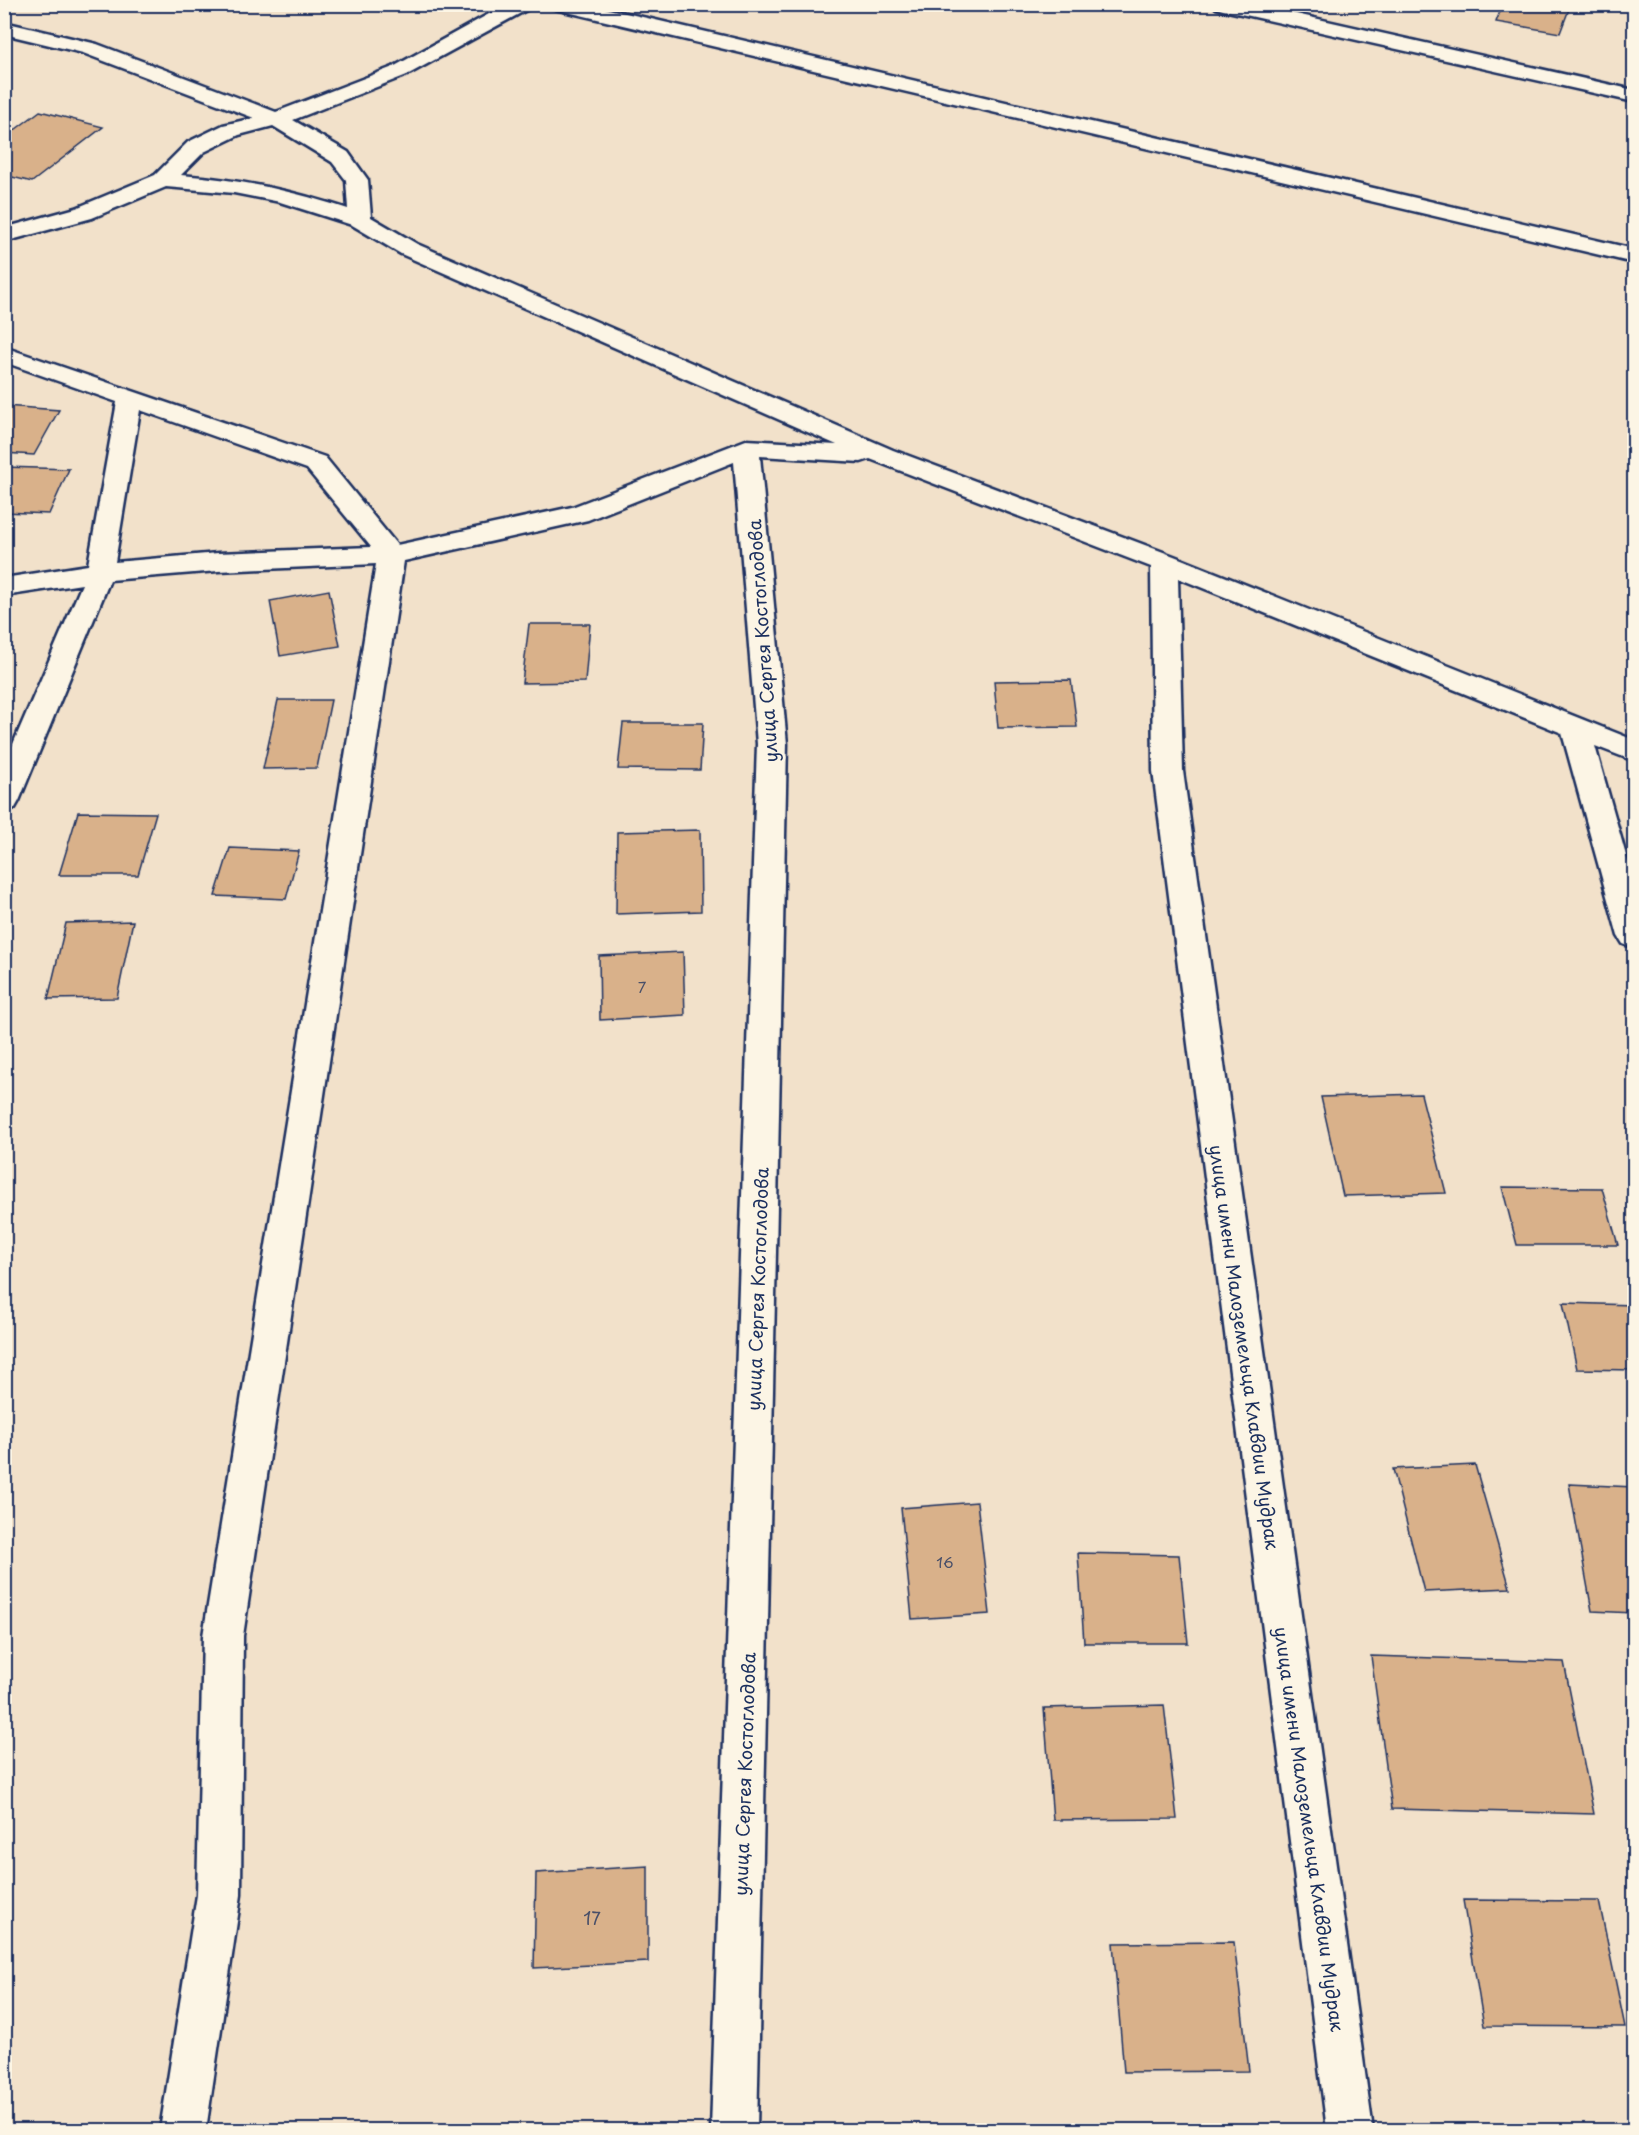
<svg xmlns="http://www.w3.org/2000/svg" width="1639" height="2135" font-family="'Playpen Sans',sans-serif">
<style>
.building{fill:#d9b18a;stroke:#1b2f5e;stroke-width:1.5}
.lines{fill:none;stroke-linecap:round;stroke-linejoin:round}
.minor-casing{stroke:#1b2f5e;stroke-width:5}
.minor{fill:#fcf5e5;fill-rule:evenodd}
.labels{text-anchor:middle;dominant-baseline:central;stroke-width:5;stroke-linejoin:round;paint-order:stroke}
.number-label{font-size:15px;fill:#4a5069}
.street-label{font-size:18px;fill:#1b2f5e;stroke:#fcf5e5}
.near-number-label{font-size:18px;fill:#4a5069}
</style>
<rect width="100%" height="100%" fill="#f2e1ca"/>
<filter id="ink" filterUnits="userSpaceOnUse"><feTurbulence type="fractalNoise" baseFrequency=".0167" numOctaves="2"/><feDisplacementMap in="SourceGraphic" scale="12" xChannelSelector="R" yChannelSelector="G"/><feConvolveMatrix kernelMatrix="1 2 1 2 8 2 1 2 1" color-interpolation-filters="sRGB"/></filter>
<g filter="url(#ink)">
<!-- building -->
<g class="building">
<path d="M1503 4H1571L1560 33 1496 22Z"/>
<path d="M40 111 103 127 32 182 4 175V138Z"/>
<path d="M4 406 59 410 34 455 4 453Z"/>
<path d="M4 467 69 469 49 514 4 512Z"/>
<path d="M329 590 340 646 280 656 270 601Z"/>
<path d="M529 624H590L585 682 522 683Z"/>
<path d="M1071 680 1077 727 998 728 994 681Z"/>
<path d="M278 700H331L317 768 263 769Z"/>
<path d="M623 723H703L700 770 618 769Z"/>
<path d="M78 812 156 813 138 875H59Z"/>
<path d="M700 830 701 911 616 914 617 832Z"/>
<path d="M230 848 299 851 286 899 215 896Z"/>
<path d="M133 921 117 998 48 999 66 923Z"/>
<path d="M683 952 685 1015 600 1020 599 956Z"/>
<path d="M1421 1094 1446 1193 1343 1196 1321 1097Z"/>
<path d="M1502 1187 1602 1188 1618 1245H1517Z"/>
<path d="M1563 1303 1634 1305V1370L1577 1369Z"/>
<path d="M1475 1465 1510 1588 1424 1592 1393 1469Z"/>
<path d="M1569 1484 1634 1487V1613L1592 1611Z"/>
<path d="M977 1502 990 1614 912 1619 901 1508Z"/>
<path d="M1078 1553 1179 1555 1188 1643H1084Z"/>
<path d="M1371 1656 1564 1662 1594 1814 1392 1809Z"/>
<path d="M1164 1705 1177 1819 1053 1820 1044 1708Z"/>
<path d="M648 1866V1962L534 1968 536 1873Z"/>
<path d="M1463 1900 1599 1901 1625 2027 1484 2026Z"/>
<path d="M1234 1942 1249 2071 1124 2072 1113 1943Z"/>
</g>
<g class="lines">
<!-- minor casing -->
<g class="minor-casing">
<g id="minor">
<path d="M507 4H533L530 8 407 75 293 120 348 152 368 180 371 217 417 244 893 450 1174 556 1634 740V761L1595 746 1634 884V948L1623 944 1618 936 1562 733 1178 578 1183 771 1373 2130H1327L1153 771 1151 567 870 459 861 462 760 456 787 744 757 2130H711L757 744 734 462 588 520 404 561 243 1636 241 1895 206 2130H160L197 1895 203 1636 376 564 218 571 110 580 19 801 15 808 4 811V765L82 584 4 596V578L88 565 117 402 4 362V347L325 457 397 545 572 507 746 440 837 445 401 254 352 225 280 202 234 193 166 187 92 218 4 242V228L76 208 155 175 188 142 223 125 254 118 83 53 4 34V22L97 44 276 112 393 67ZM273 126 332 162 346 180 348 209C290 190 242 180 181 175L204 152 239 135ZM140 410 307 469 371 547 218 553 115 562Z"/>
<path d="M549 4H587L1634 249V263L559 10 552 8Z"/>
<path d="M1213 4H1252L1634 90V102L1223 10 1216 8Z"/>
</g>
</g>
<!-- minor -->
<use href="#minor" class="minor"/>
</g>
</g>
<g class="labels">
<!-- number labels -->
<g class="number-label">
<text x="642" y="986">7</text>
<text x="945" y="1561">16</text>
</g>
<!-- street labels -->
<g class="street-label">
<text transform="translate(762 641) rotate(-94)">улица Сергея Костоглодова</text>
<text transform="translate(757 1289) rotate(-88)">улица Сергея Костоглодова</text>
<text transform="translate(1245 1347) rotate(82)">улица имени Малоземельца Клавдии Мудрак</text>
<text transform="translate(744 1774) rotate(-88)">улица Сергея Костоглодова</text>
<text transform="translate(1310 1829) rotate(82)">улица имени Малоземельца Клавдии Мудрак</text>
</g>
<!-- near-number labels -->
<g class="near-number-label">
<text x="592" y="1917">17</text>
</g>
</g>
<!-- margin -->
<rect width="1639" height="2135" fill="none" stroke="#fcf5e5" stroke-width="24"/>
<rect x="12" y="12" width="1615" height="2111" fill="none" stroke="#1b2f5e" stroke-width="2" filter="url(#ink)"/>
</svg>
